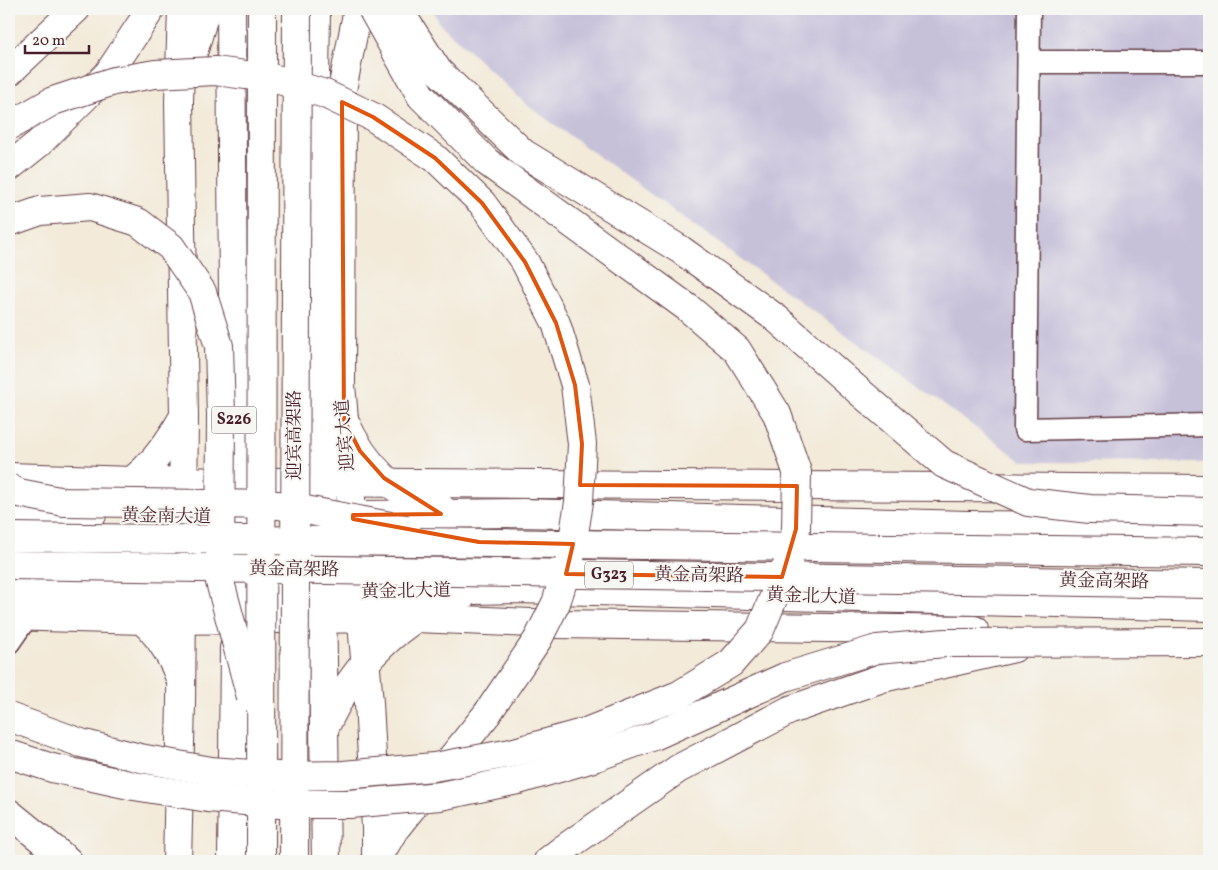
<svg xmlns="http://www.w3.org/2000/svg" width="1218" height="870" font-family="Vollkorn,'Noto Serif SC',serif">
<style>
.industrial{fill:#c6c0d9}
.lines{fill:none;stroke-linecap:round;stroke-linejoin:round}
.minor-casing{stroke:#633d45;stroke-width:25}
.tertiary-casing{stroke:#633d45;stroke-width:30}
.primary-casing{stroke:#633d45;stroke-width:30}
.trunk-casing{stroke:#633d45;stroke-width:30}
.minor{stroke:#fff;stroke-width:22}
.tertiary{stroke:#fff;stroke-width:28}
.primary{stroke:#fff;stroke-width:28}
.trunk{stroke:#fff;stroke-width:28}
.trunk-bridge-casing{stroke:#633d45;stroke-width:30;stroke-linecap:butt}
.trunk-bridge{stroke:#fff;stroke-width:28}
.marked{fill:none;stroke:#e0560e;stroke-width:4;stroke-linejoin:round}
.labels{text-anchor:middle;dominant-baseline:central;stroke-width:4.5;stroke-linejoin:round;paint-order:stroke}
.shield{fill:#f6f6f2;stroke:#7e6067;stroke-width:1}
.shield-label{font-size:16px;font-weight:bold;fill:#4a1f2b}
.street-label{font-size:18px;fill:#4a1f2b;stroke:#f6f6f2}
</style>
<rect width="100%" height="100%" fill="#f6f6f2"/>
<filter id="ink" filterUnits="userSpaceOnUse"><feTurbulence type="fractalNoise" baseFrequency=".02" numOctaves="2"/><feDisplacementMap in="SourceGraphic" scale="10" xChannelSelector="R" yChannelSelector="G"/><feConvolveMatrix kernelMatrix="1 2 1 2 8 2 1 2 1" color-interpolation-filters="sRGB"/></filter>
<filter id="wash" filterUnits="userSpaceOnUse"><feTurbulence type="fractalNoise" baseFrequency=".0096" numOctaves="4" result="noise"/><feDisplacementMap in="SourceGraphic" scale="20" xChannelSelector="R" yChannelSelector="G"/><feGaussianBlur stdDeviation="1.12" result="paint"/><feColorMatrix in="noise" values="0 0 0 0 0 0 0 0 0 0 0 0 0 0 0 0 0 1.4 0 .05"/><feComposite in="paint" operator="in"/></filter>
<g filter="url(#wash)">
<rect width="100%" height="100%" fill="#f3ead9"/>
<!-- industrial -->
<path class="industrial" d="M433 9H1209V463L1023 462 527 105 438 22Z"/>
</g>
<g filter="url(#ink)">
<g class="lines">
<!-- minor casing -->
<g class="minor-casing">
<g id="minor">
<path d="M1029 9 1025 429 1209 425"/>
<path d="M1029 62H1209"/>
<path d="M9 642 34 606"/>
</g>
</g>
<!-- tertiary casing -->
<g class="tertiary-casing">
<g id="tertiary">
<path d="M358 9 342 90 341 385 369 703 376 828V861"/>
<path d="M191 60 206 9"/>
<path d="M9 477 133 481 1209 489"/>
<path d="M9 616 143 620 416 618 555 624 974 630"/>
<path d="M177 861 181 703 184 416 179 101 182 9"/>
</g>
</g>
<!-- primary casing -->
<g class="primary-casing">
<g id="primary">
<path d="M231 9 235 592"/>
<path d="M316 9 315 82 323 441 322 593 326 861"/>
<path d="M344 420C363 463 395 498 442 509"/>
<path d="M90 507C134 486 161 458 184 416"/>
<path d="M9 513 92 515"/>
<path d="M365 515 523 513 968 525 1209 527"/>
<path d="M9 589 235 596 517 589 1209 607"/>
<path d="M101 595C141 610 167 641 181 681"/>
<path d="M326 725C353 666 400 617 463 595"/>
<path d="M232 861 234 648"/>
</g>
</g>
<!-- trunk casing -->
<g class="trunk-casing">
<g id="trunk">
<path d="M9 72 76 9"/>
<path d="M9 167 39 143 108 74 151 9"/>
<path d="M9 813 68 861"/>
<path d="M376 861 394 830 487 714"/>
<path d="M548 861 562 850 678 769 790 710 882 678 1014 648"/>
</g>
</g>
<!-- minor -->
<use href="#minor" class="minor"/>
<!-- tertiary -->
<use href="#tertiary" class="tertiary"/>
<!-- primary -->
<use href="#primary" class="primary"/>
<!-- trunk -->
<use href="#trunk" class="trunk"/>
<!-- trunk-bridge casing -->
<g class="trunk-bridge-casing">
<g id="trunk-bridge">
<path d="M398 9 438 71 523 153 681 250 777 319 854 387 944 464 1028 502 1090 509 1209 512"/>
<path d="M9 126 53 101 114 81 155 74 215 71 276 79 325 94 373 117 435 158 482 203 525 262 556 323 575 385 582 444 579 502 570 559 556 603 538 639 487 714"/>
<path d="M9 222 40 211 90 207 138 222 171 247 202 292 219 346 221 415 220 582 251 697"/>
<path d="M9 488 19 493 64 502 279 505 406 529"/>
<path d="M9 537 1209 552"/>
<path d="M9 565 1209 584"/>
<path d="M9 717 81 743 140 758 211 771 278 776 343 775 434 767 511 753 586 732 679 695 731 663 760 630 788 563 796 529 797 472 777 414 737 350 688 308 487 162 421 96 372 9"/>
<path d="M9 754 52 768 134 786 208 798 280 804H349L440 796 518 780 596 757 654 736 785 677 877 649 945 643 1209 642"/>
<path d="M261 861 262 9"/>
<path d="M294 861 297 9"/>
</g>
</g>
<!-- trunk-bridge -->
<use href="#trunk-bridge" class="trunk-bridge"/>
</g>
</g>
<!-- marked area -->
<path class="marked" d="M342 102 373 117 435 158 482 203 525 262 556 323 575 385 582 444 580 485 797 486 796 529 782 577 566 574 573 544 479 542 353 519V515L441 514 384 478 360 451 344 420Z"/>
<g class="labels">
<!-- shield labels -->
<g class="shield">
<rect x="211.5" y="406.5" width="45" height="27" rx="4"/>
<rect x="585" y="561.5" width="48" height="27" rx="4"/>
</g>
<g class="shield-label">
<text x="234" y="420">S226</text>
<text x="609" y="575">G323</text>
</g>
<!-- street labels -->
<g class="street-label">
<text transform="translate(295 435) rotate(-90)">迎宾高架路</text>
<text transform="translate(346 435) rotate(-95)">迎宾大道</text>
<text transform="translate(166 517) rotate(1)">黄金南大道</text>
<text transform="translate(294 570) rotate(1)">黄金高架路</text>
<text transform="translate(699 576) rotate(1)">黄金高架路</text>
<text transform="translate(1104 582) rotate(1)">黄金高架路</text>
<text transform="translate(406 592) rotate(-1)">黄金北大道</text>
<text transform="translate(811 597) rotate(2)">黄金北大道</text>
</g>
</g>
<!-- margin -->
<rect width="1218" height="870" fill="none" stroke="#f6f6f2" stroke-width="30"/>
<!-- scale -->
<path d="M25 45v8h64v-8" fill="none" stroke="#4a1f2b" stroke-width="2.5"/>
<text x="32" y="45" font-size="15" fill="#4a1f2b" stroke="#f6f6f2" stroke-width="4" paint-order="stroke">20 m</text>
</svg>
